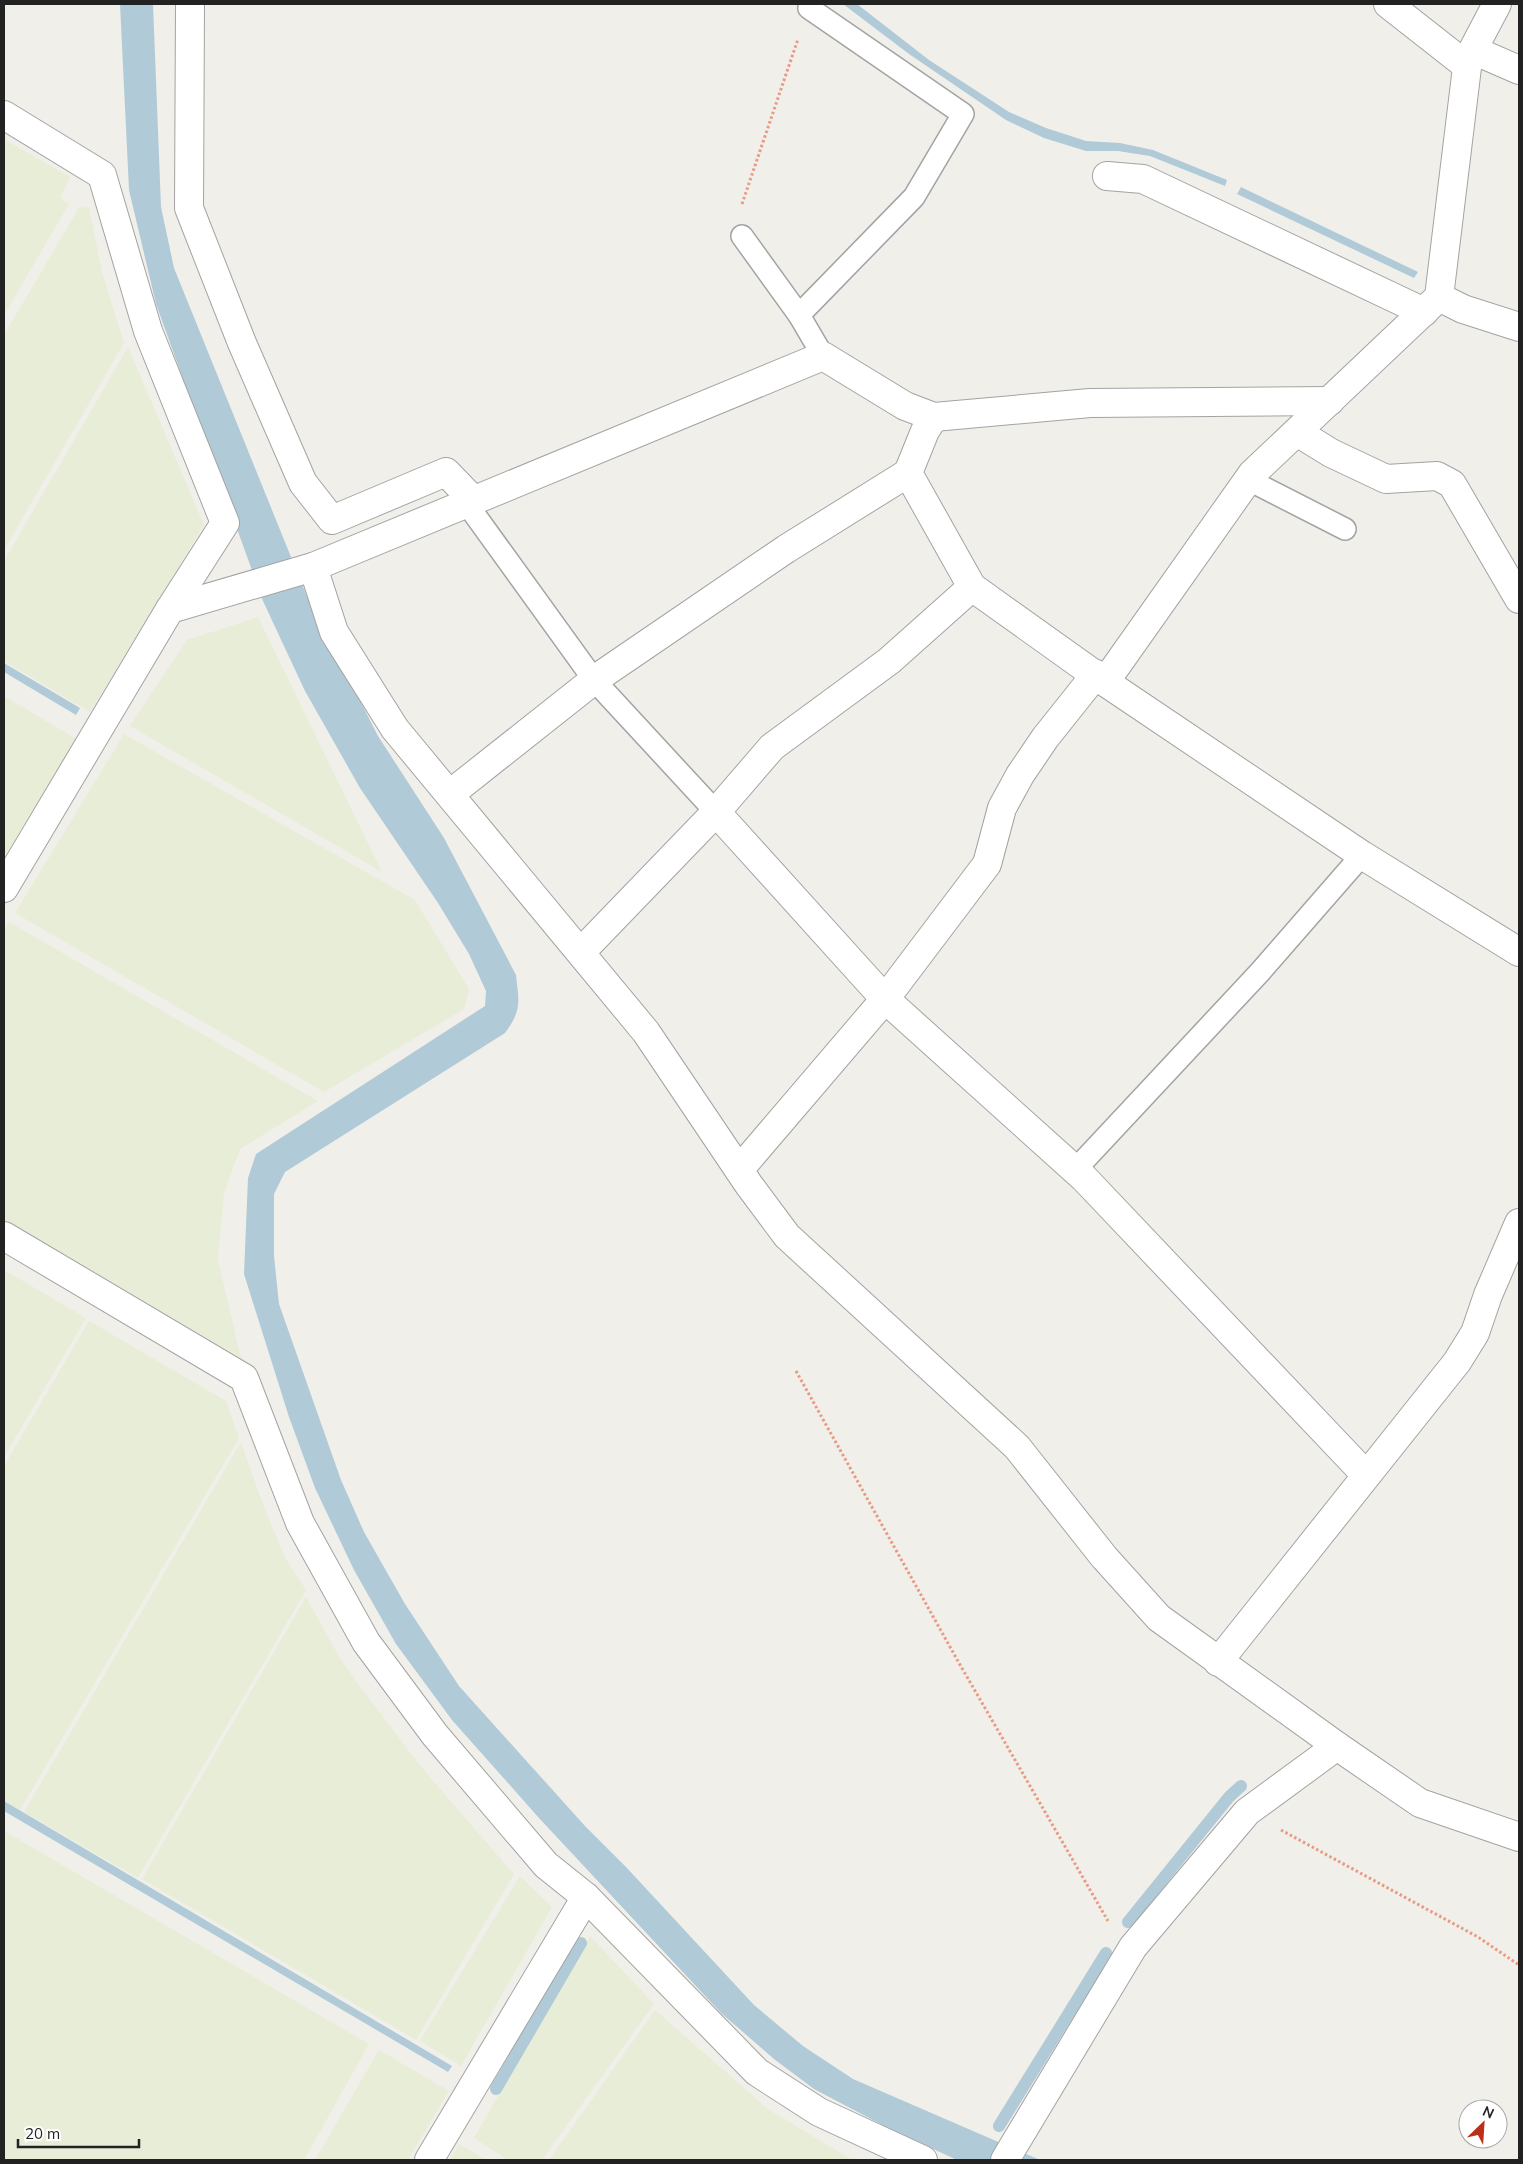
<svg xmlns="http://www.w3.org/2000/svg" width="1523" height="2164" font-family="Mulish,sans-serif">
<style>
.farmland{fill:#e8edd8}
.water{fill:#b0cad8}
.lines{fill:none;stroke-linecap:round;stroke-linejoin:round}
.stream{stroke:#b0cad8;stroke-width:12}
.service-casing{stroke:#a3a3a3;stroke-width:24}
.minor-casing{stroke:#a3a3a3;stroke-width:30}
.path{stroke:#e99a83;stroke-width:3;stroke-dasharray:2.5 2.5;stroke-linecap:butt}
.service{stroke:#fff;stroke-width:21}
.minor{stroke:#fff;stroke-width:28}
</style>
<rect width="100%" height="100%" fill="#f1efea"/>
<!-- farmland -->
<g class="farmland">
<path d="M 4,139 L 70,177 L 60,198 L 69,204 L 4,315 Z"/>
<path d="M 89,207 L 102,272 L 124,343 L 4,550 L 4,335 L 79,208 Z"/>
<path d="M 128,347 L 204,525 L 90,712 L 4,661 L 4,561 Z"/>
<path d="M 258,617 L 382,872 L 130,726 L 187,640 Z"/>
<path d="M 4,696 L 78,740 L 4,866 Z"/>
<path d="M 124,734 L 415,900 L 469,989 L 464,1009 L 324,1092 L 15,913 Z"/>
<path d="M 9,922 L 318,1101 L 240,1149 L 224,1193 L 218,1260 L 241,1358 L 4,1220 L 4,930 Z"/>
<path d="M 4,1270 L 86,1318 L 4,1457 Z"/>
<path d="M 89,1321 L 226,1401 L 239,1438 L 20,1810 L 4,1801 L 4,1466 Z"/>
<path d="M 241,1442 L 265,1510 L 287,1561 L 306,1590 L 138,1878 L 24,1812 Z"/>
<path d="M 306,1597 L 341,1660 L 362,1689 L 422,1768 L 514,1874 L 416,2040 L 142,1879 Z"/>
<path d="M 4,1831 L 369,2044 L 304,2160 L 4,2160 Z"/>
<path d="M 520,1876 L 552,1907 L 461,2066 L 420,2041 Z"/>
<path d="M 590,1936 L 654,2004 L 542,2160 L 508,2160 L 474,2138 Z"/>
<path d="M 655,2010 L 768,2109 L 852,2160 L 549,2160 Z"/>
<path d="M 379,2050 L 449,2091 L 408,2160 L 315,2160 Z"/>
<path d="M 459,2144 L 487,2160 L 450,2160 Z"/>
</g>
<!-- water -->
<g class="water">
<path d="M 120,4 L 153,4 L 161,207 L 174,268 L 306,594 L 378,736 L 444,838 L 516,975 C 519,1002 522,1010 505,1033 L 285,1172 L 274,1194 L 274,1256 L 279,1304 L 341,1480 L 364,1532 L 405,1604 L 459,1686 L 585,1826 L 626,1867 L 754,2005 L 803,2046 L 853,2079 L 1040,2160 L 957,2160 L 890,2129 L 814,2089 L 774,2059 L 721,2013 L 539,1818 L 452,1720 L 396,1644 L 354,1570 L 315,1488 L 289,1417 L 244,1274 L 248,1178 L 256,1154 L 485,1006 L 486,991 L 469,954 L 438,903 L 360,788 L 305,691 L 263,601 L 156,304 L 129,190 Z"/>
<path d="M 843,4 L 857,4 L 929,60 L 1009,112 L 1046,128 L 1086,141 L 1120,143 L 1153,150 L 1227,180 L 1225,186 L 1150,156 L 1118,151 L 1086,151 L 1044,138 L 1006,120 L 909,54 Z"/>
<path d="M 1241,187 L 1418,272 L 1414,278 L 1237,194 Z"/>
<path d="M 4,663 L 80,708 L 76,715 L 4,672 Z"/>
<path d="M 4,1801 L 452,2066 L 448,2072 L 4,1811 Z"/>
</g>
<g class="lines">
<!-- stream -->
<g class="stream">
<path d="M 1128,1922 L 1229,1797 L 1241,1786"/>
<path d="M 496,2089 L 581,1943"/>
<path d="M 999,2126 L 1106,1953"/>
</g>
<defs>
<g id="service">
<path d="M 810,4 L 809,8 L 963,114 L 914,197 L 799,315 L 823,356"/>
<path d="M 742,236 L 799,315"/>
<path d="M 1249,480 L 1345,529"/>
<path d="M 467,504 L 594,680 L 716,812"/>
<path d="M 1075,1170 L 1260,972 L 1362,855"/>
</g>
<g id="minor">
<path d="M 190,4 L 189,208 L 242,343 L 303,483 L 332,520 L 446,472 L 474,501"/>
<path d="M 1388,4 L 1467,66"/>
<path d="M 1473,50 L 1519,70"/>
<path d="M 4,115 L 102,175 L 148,331 L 225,523 L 170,609 L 4,888"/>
<path d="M 1107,176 L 1143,179 L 1424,312"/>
<path d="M 1439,297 L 1463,309 L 1519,327"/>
<path d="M 934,417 L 925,431 L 908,473 L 972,587 L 1105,682 L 1362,855 L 1519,952"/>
<path d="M 1297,432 L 1331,453 L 1386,479 L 1437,476 L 1452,484 L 1519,599"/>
<path d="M 313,567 L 334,632 L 395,729 L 646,1032 L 749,1185 L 787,1236 L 1017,1447 L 1104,1557 L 1159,1618 L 1337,1746 L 1420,1803 L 1519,1837"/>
<path d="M 170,609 L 313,567 L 823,356 L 905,406 L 934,417 L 1090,403 L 1330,401"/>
<path d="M 1105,682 L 1252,474 L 1439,297 L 1468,59 L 1497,4"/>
<path d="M 450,794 L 594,680 L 786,549 L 908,473"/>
<path d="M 716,812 L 885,999 L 1084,1178 L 1366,1475"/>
<path d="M 581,952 L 716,812 L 772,747 L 889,661 L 972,587"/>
<path d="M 739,1170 L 885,999 L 987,864 L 1002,808 L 1020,775 L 1045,738 L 1096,674"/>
<path d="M 4,1236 L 244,1378 L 300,1523 L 366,1642 L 435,1735 L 546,1865 L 586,1897 L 757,2072 L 819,2112 L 923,2160"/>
<path d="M 1218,1662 L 1457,1362 L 1475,1333 L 1488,1295 L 1519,1223"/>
<path d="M 429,2160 L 586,1897"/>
<path d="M 1005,2160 L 1133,1947 L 1247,1812 L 1337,1746"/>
</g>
</defs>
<!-- service casing -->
<use href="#service" class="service-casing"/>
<!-- minor casing -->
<use href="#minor" class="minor-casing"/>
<!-- path -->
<g class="path">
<path d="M 742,204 L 798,39"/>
<path d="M 796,1371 L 959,1663 L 1108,1921"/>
<path d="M 1281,1830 L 1478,1937 L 1519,1965"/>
</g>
<!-- service -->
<use href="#service" class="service"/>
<!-- minor -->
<use href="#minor" class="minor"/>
</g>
<!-- border -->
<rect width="1523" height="2164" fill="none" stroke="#222222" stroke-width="10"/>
<!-- north arrow -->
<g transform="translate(1483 2124) rotate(25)"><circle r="24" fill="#ffffff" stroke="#a7a7a7"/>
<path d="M0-4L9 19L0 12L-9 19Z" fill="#ba2f1a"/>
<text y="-8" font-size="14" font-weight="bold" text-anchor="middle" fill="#222222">N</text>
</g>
<!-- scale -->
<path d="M18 2139v8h121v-8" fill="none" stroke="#222222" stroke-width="2.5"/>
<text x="25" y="2139" font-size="15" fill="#222222" stroke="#ffffff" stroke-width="4" paint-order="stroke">20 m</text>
</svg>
